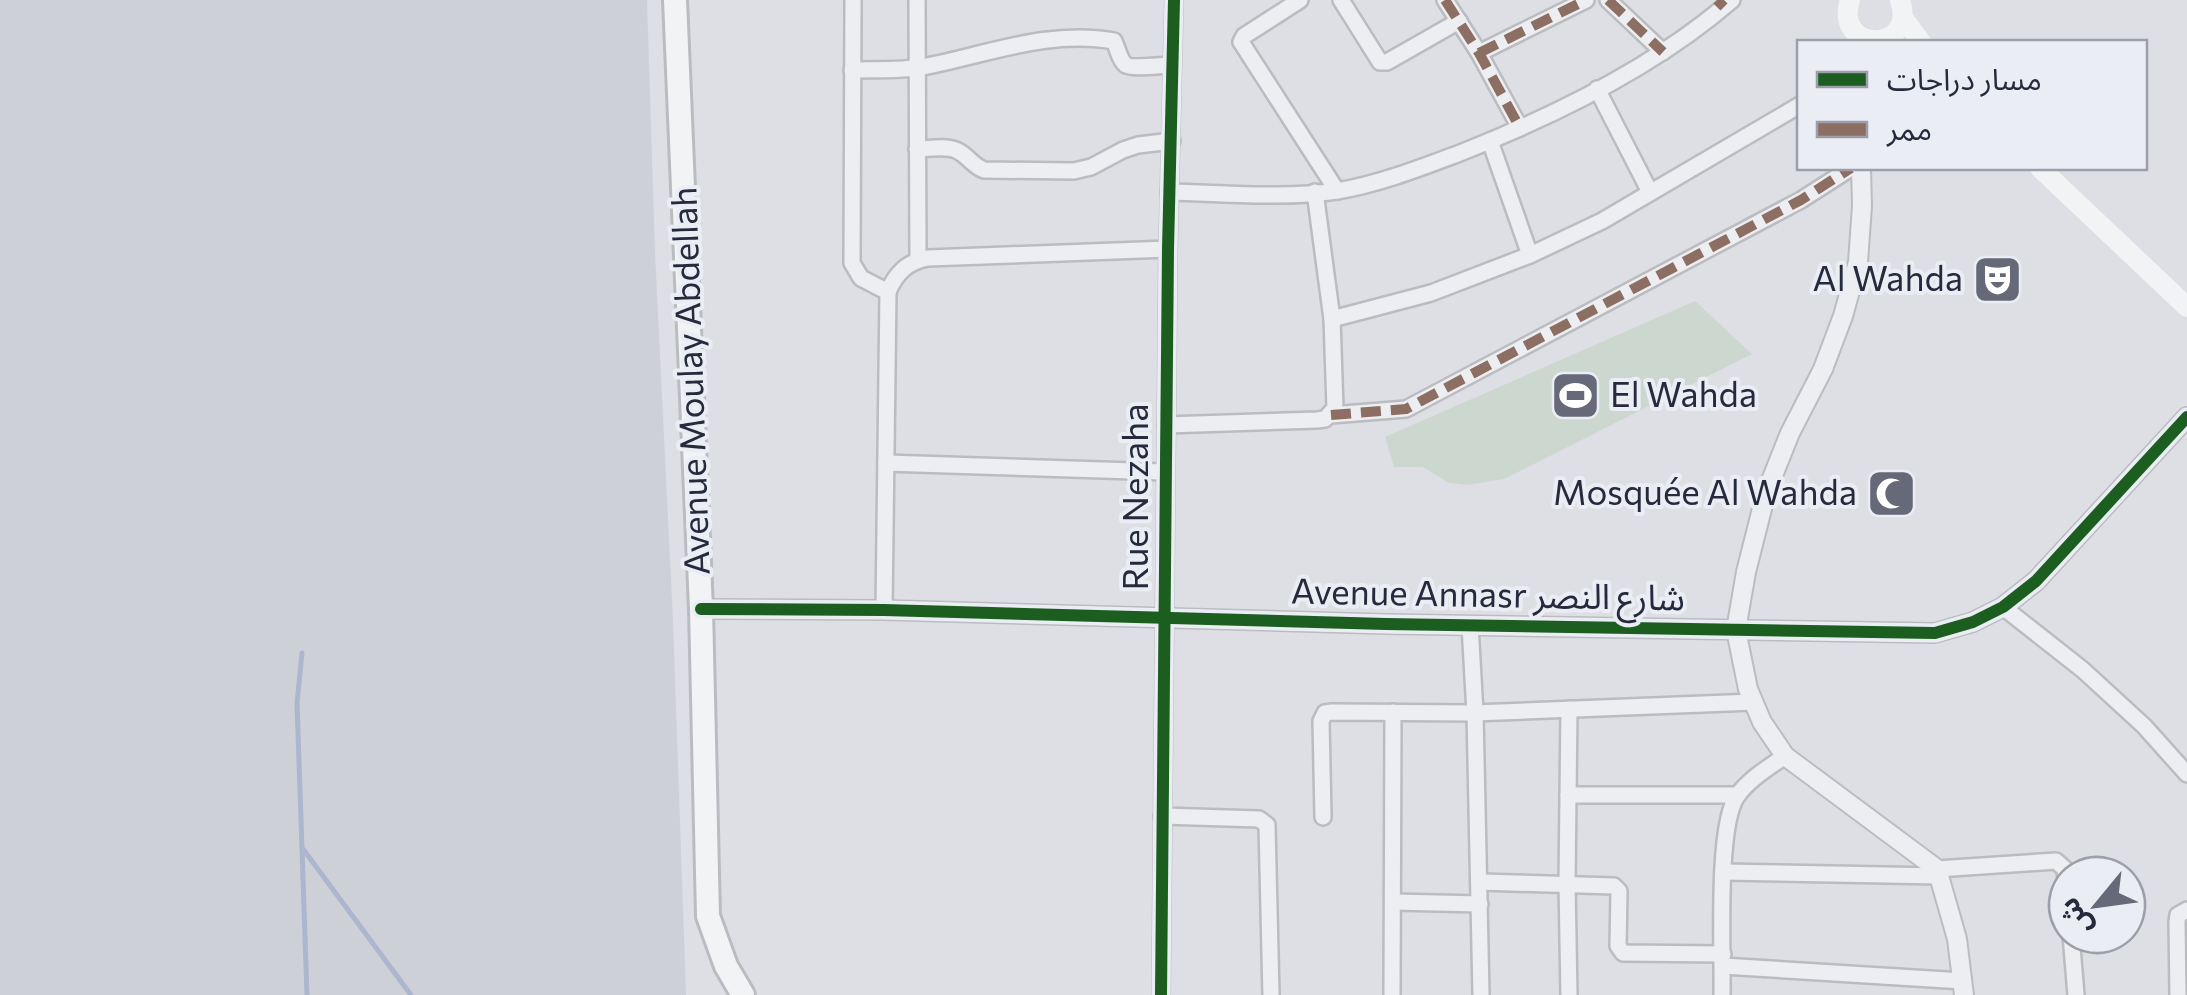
<svg xmlns="http://www.w3.org/2000/svg" width="2187" height="995" font-family="Commissioner,'Noto Sans Arabic',sans-serif">
<style>
.built{fill:#ced0d8}
.green{fill:#ccd7cf}
.lines{fill:none;stroke-linecap:round;stroke-linejoin:round}
.stream{stroke:#acb6cf;stroke-width:5}
.minor-casing{stroke:#bbbcc0;stroke-width:20}
.tertiary-casing{stroke:#bbbcc0;stroke-width:22}
.primary-casing{stroke:#babcc2;stroke-width:28}
.minor{stroke:#edeef1;stroke-width:15}
.tertiary{stroke:#edeef1;stroke-width:18}
.secondary{stroke:#f2f3f5;stroke-width:20}
.primary{stroke:#f2f3f5;stroke-width:22}
.quiet{stroke:#8d6e63;stroke-width:10;stroke-dasharray:20 10;stroke-linecap:butt}
.cycleway-casing{stroke:#ebedf4;stroke-width:19}
.cycleway{stroke:#1b5e20;stroke-width:12}
.labels{text-anchor:middle;stroke-width:8;stroke-linejoin:round;paint-order:stroke}
.poi-label{font-size:35px;fill:#262a3c;stroke:#ebedf4;text-anchor:end}
.street-label{font-size:35px;fill:#262a3c;stroke:#ebedf4}
</style>
<rect width="100%" height="100%" fill="#dedfe4"/>
<!-- built -->
<path class="built" d="M 0,0 L 647,0 L 655,253 L 673,620 L 686,995 L 0,995 Z"/>
<!-- green -->
<path class="green" d="M 1695,301 L 1752,354 L 1504,479 L 1468,485 L 1449,483 L 1423,467 L 1394,467 L 1385,437 Z"/>
<g class="lines">
<!-- stream -->
<g class="stream">
<path d="M 302,653 L 297,703 L 307,995"/>
<path d="M 303,849 L 411,995"/>
</g>
<defs>
<g id="minor">
<path d="M 853,0 L 852,263 L 861,278 L 888,292"/>
<path d="M 917,0 L 918,260"/>
<path d="M 1300,0 L 1244,36 L 1241,42 L 1337,191"/>
<path d="M 1341,0 L 1380,62 L 1387,62 L 1459,21"/>
<path d="M 1445,0 L 1479,53 L 1520,128"/>
<path d="M 1608,0 L 1663,52"/>
<path d="M 1479,53 L 1586,0"/>
<path d="M 852,70 C 875,69 899,71 922,67 C 986,55 1048,29 1114,41 C 1117,47 1120,61 1126,65 C 1132,69 1162,65 1171,65"/>
<path d="M 1597,89 L 1650,192"/>
<path d="M 1490,141 L 1530,255"/>
<path d="M 917,149 C 929,149 946,145 958,151 C 968,156 973,166 984,170 L 1074,171 L 1091,167 L 1123,150 L 1138,145 L 1172,141"/>
<path d="M 1169,192 C 1224,193 1282,199 1337,191 C 1379,184 1420,168 1460,153 C 1554,116 1656,66 1732,0"/>
<path d="M 1332,319 L 1431,293 L 1530,255 L 1602,221 L 1800,105"/>
<path d="M 1331,415 L 1406,409 L 1801,200 L 1851,168"/>
<path d="M 1166,425 L 1317,420 L 1325,419 L 1335,408 L 1332,319 L 1315,192"/>
<path d="M 886,463 L 1165,472"/>
<path d="M 2003,607 L 2083,670 L 2144,726 L 2187,774"/>
<path d="M 884,610 L 888,292 C 896,273 907,262 928,258 L 1168,249"/>
<path d="M 1470,625 L 1475,713 L 1481,995"/>
<path d="M 1569,709 L 1567,884 L 1569,995"/>
<path d="M 1568,795 L 1738,795"/>
<path d="M 1162,816 L 1259,819 L 1267,825 L 1271,995"/>
<path d="M 1323,817 L 1321,721 L 1325,713 L 1332,712 L 1475,713 L 1754,702"/>
<path d="M 1937,869 L 2056,861 L 2065,869 L 2067,894"/>
<path d="M 1723,872 L 1940,876"/>
<path d="M 1480,882 L 1614,886 L 1619,891 L 1618,946 L 1623,953 L 1723,954"/>
<path d="M 1394,902 L 1480,904"/>
<path d="M 2071,935 L 2076,995"/>
<path d="M 1723,966 L 1963,981"/>
<path d="M 1161,995 L 1168,249 L 1174,0"/>
<path d="M 1392,995 L 1393,712"/>
<path d="M 1722,995 C 1723,953 1716,827 1737,796 C 1748,780 1769,767 1785,756"/>
<path d="M 2178,995 L 2177,922 L 2178,915 L 2187,910"/>
</g>
<g id="tertiary">
<path d="M 1861,168 L 1862,206 L 1858,262 L 1843,316 L 1823,369 L 1790,433 L 1766,493 L 1746,572 L 1736,630 L 1748,689 L 1762,722 L 1785,756 L 1937,869 L 1957,939 L 1964,995"/>
<path d="M 701,609 L 884,610 L 1386,624 L 1935,633 L 1973,622 L 2003,607 L 2036,581 L 2187,417"/>
</g>
<path id="primary" d="M 675,0 L 701,609 L 708,916 L 726,966 L 743,995"/>
</defs>
<!-- minor casing -->
<use href="#minor" class="minor-casing"/>
<!-- tertiary casing -->
<use href="#tertiary" class="tertiary-casing"/>
<!-- primary casing -->
<use href="#primary" class="primary-casing"/>
<!-- minor -->
<use href="#minor" class="minor"/>
<!-- tertiary -->
<use href="#tertiary" class="tertiary"/>
<!-- secondary -->
<g class="secondary">
<path d="M 1850,0 C 1833,53 1918,54 1900,0"/>
<path d="M 1903,18 L 1921,42"/>
<path d="M 2040,168 L 2187,307"/>
</g>
<!-- primary -->
<use href="#primary" class="primary"/>
<!-- quiet -->
<g class="quiet">
<path d="M 1445,0 L 1479,53 L 1520,128"/>
<path d="M 1608,0 L 1663,52"/>
<path d="M 1717,0 L 1724,7"/>
<path d="M 1479,53 L 1586,0"/>
<path d="M 1331,415 L 1406,409 L 1801,200 L 1851,168"/>
</g>
<defs>
<g id="cycleway">
<path d="M 701,609 L 884,610 L 1386,624 L 1935,633 L 1973,622 L 2003,607 L 2036,581 L 2187,417"/>
<path d="M 1161,995 L 1168,249 L 1174,0"/>
</g>
</defs>
<!-- cycleway casing -->
<use href="#cycleway" class="cycleway-casing"/>
<!-- cycleway -->
<use href="#cycleway" class="cycleway"/>
</g>
<!-- icons -->
<defs>
<symbol id="theatre-square" viewBox="-11 -11 22 22"><rect x="-9" y="-9" width="18" height="18" rx="4" fill="#666977" stroke="#ebedf4"/><path d="M-5-5.5Q0-4 5-5.5V0Q5 5 0 6Q-5 5-5 0ZM-3.3-2.5H-1v1.5H-3.3ZM1-2.5H3.3v1.5H1ZM-2.8 1Q0 5.5 2.8 1Z" fill="#fff"/></symbol>
<symbol id="stadium-square" viewBox="-11 -11 22 22"><rect x="-9" y="-9" width="18" height="18" rx="4" fill="#666977" stroke="#ebedf4"/><path d="M0-5a6.5 5 0 1 0 0 10a6.5 5 0 1 0 0-10ZM-3.5-1.8h7v3.6h-7Z" fill="#fff"/></symbol>
<symbol id="mosque-square" viewBox="-11 -11 22 22"><rect x="-9" y="-9" width="18" height="18" rx="4" fill="#666977" stroke="#ebedf4"/><path d="M3.5-4.9A6 6 0 1 0 3.5 4.9A5 5 0 1 1 3.5-4.9Z" fill="#fff"/></symbol>
</defs>
<g fill-rule="evenodd">
<use href="#theatre-square" x="1970" y="252" width="55" height="55"/>
<use href="#stadium-square" x="1548" y="368" width="55" height="55"/>
<use href="#mosque-square" x="1864" y="466" width="55" height="55"/>
</g>
<g class="labels">
<!-- poi labels -->
<g class="poi-label">
<text x="1963" y="291">Al Wahda</text>
<text x="1610" y="407" text-anchor="start">El Wahda</text>
<text x="1857" y="505">Mosquée Al Wahda</text>
</g>
<!-- street labels -->
<g class="street-label">
<text transform="translate(691 381) rotate(-92)" y="12">Avenue Moulay Abdellah</text>
<text transform="translate(1136 497) rotate(-90)" y="12">Rue Nezaha</text>
<text transform="translate(1488 595) rotate(1)" y="12">Avenue Annasr شارع النصر</text>
</g>
</g>
<!-- legend -->
<rect x="1797" y="40" width="350" height="130" fill="#ebedf4" stroke="#9c9faa" stroke-width="2.5"/>
<rect x="1817" y="72" width="50" height="15" fill="#1b5e20" stroke="#9c9faa" stroke-width="2.5"/>
<text x="1887" y="90" font-size="30" fill="#262a3c">مسار دراجات</text>
<rect x="1817" y="122" width="50" height="15" fill="#8d6e63" stroke="#9c9faa" stroke-width="2.5"/>
<text x="1887" y="140" font-size="30" fill="#262a3c">ممر</text>
<!-- north arrow -->
<g transform="translate(2097 905) rotate(241)"><circle r="48" fill="#ebedf4" stroke="#9c9faa" stroke-width="2.5"/>
<path d="M0-8L18 38L0 25L-18 38Z" fill="#666977"/>
<text y="-15" font-size="28" font-weight="bold" text-anchor="middle" fill="#262a3c">ش</text>
</g>
</svg>
